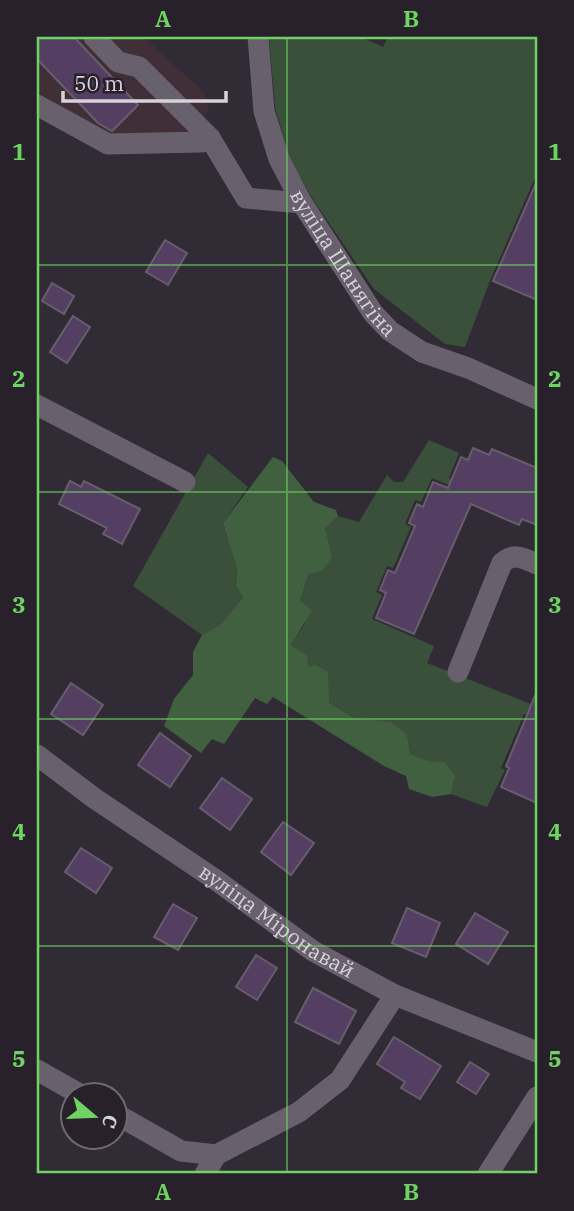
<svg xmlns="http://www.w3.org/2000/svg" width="574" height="1211" font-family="'IBM Plex Serif',serif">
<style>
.industrial{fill:#412f38}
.green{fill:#3b503b}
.forest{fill:#416040}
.building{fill:#543f62;stroke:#665e6b;stroke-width:2}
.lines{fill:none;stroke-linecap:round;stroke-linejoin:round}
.minor{stroke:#68616d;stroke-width:21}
.grid{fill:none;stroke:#6ed360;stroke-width:2;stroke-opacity:0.55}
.labels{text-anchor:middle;stroke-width:6;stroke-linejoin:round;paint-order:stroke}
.street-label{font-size:21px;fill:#d7d2da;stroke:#28212c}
.neatline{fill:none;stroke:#6ed360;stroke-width:2.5}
.grid-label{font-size:23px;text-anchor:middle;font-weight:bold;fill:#6ed360}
</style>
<rect width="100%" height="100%" fill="#312b36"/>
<!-- industrial -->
<path class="industrial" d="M 37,37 L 143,37 L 204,92 L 209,111 L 189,131 L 108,137 L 37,91 Z"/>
<!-- green -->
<g class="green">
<path d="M 269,37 L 361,37 L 383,47 L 388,37 L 537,37 L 537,173 L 489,283 L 465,347 L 445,344 L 374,289 L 314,201 L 289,157 L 275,107 Z"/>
<path d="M 429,440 L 459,453 L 449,478 L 455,482 L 453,487 L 432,478 L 421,502 L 415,500 L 405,524 L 411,527 L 393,568 L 387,566 L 376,592 L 382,595 L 372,619 L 434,646 L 427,663 L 531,704 L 527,714 L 524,714 L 501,768 L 505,770 L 487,807 L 451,794 L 455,776 L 410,754 L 407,734 L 391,723 L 354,718 L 328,703 L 308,667 L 291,645 L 305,623 L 300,601 L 325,529 L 338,516 L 359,522 L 387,475 L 394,482 L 403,482 Z"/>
<path d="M 208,453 L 248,487 L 223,523 L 237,569 L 236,586 L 243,597 L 221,624 L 202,635 L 133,586 Z"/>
</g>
<!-- forest -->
<path class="forest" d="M 273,457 L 282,461 L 314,502 L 336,510 L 338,516 L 325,529 L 332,557 L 322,571 L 309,574 L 300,601 L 312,610 L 291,645 L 307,656 L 308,667 L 316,665 L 328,672 L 329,703 L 354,718 L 391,722 L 407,734 L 410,754 L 427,761 L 444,762 L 455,776 L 451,794 L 432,797 L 409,789 L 406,776 L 384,766 L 273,697 L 267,704 L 255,698 L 224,744 L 212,739 L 201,753 L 164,726 L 174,699 L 193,675 L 193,652 L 202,635 L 221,624 L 243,597 L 236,586 L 237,569 L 223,523 Z"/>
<!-- building -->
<g class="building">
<path d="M 37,37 L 74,37 L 138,105 L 112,131 L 98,123 L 37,59 Z"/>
<path d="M 537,181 L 537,300 L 493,281 Z"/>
<path d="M 165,240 L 187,253 L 168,285 L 146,272 Z"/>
<path d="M 52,283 L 74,296 L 64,314 L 42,301 Z"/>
<path d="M 73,316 L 90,327 L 67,363 L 50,352 Z"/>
<path d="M 473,448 L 489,455 L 492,449 L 537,468 L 537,525 L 522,519 L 519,525 L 471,504 L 414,634 L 376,618 L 386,593 L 380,590 L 388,570 L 395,573 L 415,526 L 409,523 L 417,504 L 423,507 L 433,482 L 448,488 L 461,457 L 468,460 Z"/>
<path d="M 70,481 L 81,487 L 84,481 L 140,509 L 122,544 L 103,534 L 107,528 L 59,504 Z"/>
<path d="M 71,683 L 103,705 L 83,735 L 51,714 Z"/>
<path d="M 537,691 L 537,803 L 501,787 L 509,768 L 506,766 Z"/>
<path d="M 160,733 L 191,756 L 170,787 L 138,765 Z"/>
<path d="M 222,778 L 252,799 L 230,830 L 200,808 Z"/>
<path d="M 283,822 L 314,843 L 291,875 L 261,852 Z"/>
<path d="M 81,848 L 112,868 L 96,893 L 65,872 Z"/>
<path d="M 173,904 L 197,918 L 178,950 L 154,937 Z"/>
<path d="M 407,908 L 440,923 L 426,957 L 392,943 Z"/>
<path d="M 475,913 L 508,932 L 488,964 L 456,944 Z"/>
<path d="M 256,955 L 277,968 L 257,1000 L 236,987 Z"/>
<path d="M 313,988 L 356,1011 L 339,1044 L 295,1022 Z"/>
<path d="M 394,1037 L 441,1066 L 420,1099 L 401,1088 L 405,1082 L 377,1064 Z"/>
<path d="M 470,1062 L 489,1074 L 476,1094 L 457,1082 Z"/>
</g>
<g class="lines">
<!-- minor -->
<g class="minor">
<path d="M 94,37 L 118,62 L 139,67 L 210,138"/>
<path id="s1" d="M 258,37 L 264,111 L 279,159 L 302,203 L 373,313 L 390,331 L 422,352 L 468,368 L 537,399"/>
<path d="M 37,105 L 108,144 L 202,142 L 210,138 L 246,198 L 302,203"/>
<path d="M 37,405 L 185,482"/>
<path d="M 458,672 L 502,563 C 514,552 523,558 537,564"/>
<path id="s2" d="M 37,755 L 94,798 L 216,880 L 313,951 L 395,995 L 537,1052"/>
<path d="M 37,1070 L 83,1096"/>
<path d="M 116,1114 L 181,1151 L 216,1155 L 299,1112 L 340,1080 L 395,995"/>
<path d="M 205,1174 L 216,1155"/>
<path d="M 488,1174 L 537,1097"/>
</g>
</g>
<!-- grid -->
<path class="grid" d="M 287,37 L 287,1174M 37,265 L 537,265M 37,492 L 537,492M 37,719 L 537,719M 37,946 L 537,946"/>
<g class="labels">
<!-- street labels -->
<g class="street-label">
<text dy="7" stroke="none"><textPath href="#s1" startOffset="247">вуліца Шанягіна</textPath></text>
<text dy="7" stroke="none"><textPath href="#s2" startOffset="292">вуліца Міронавай</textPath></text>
</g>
</g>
<!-- border -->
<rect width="574" height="1211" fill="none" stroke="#28212c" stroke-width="77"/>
<!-- north arrow -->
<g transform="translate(94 1116) rotate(109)"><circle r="33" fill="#28212c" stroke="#6e6872" stroke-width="2"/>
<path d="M0-5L12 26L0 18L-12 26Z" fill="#6ed360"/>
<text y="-10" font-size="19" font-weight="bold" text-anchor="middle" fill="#d7d2da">С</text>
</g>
<!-- scale -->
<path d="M63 91v10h163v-10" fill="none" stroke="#d7d2da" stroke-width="3.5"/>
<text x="74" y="91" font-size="21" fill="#d7d2da" stroke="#28212c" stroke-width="5" paint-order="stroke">50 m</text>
<rect x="38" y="38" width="498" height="1134" class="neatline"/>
<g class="grid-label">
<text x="163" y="27">A</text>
<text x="411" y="27">B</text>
<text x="19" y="160">1</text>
<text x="555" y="160">1</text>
<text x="19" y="387">2</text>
<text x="555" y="387">2</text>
<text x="19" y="613">3</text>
<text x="555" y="613">3</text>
<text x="19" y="840">4</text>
<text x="555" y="840">4</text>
<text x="19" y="1067">5</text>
<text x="555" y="1067">5</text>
<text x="163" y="1200">A</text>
<text x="411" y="1200">B</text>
</g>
</svg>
